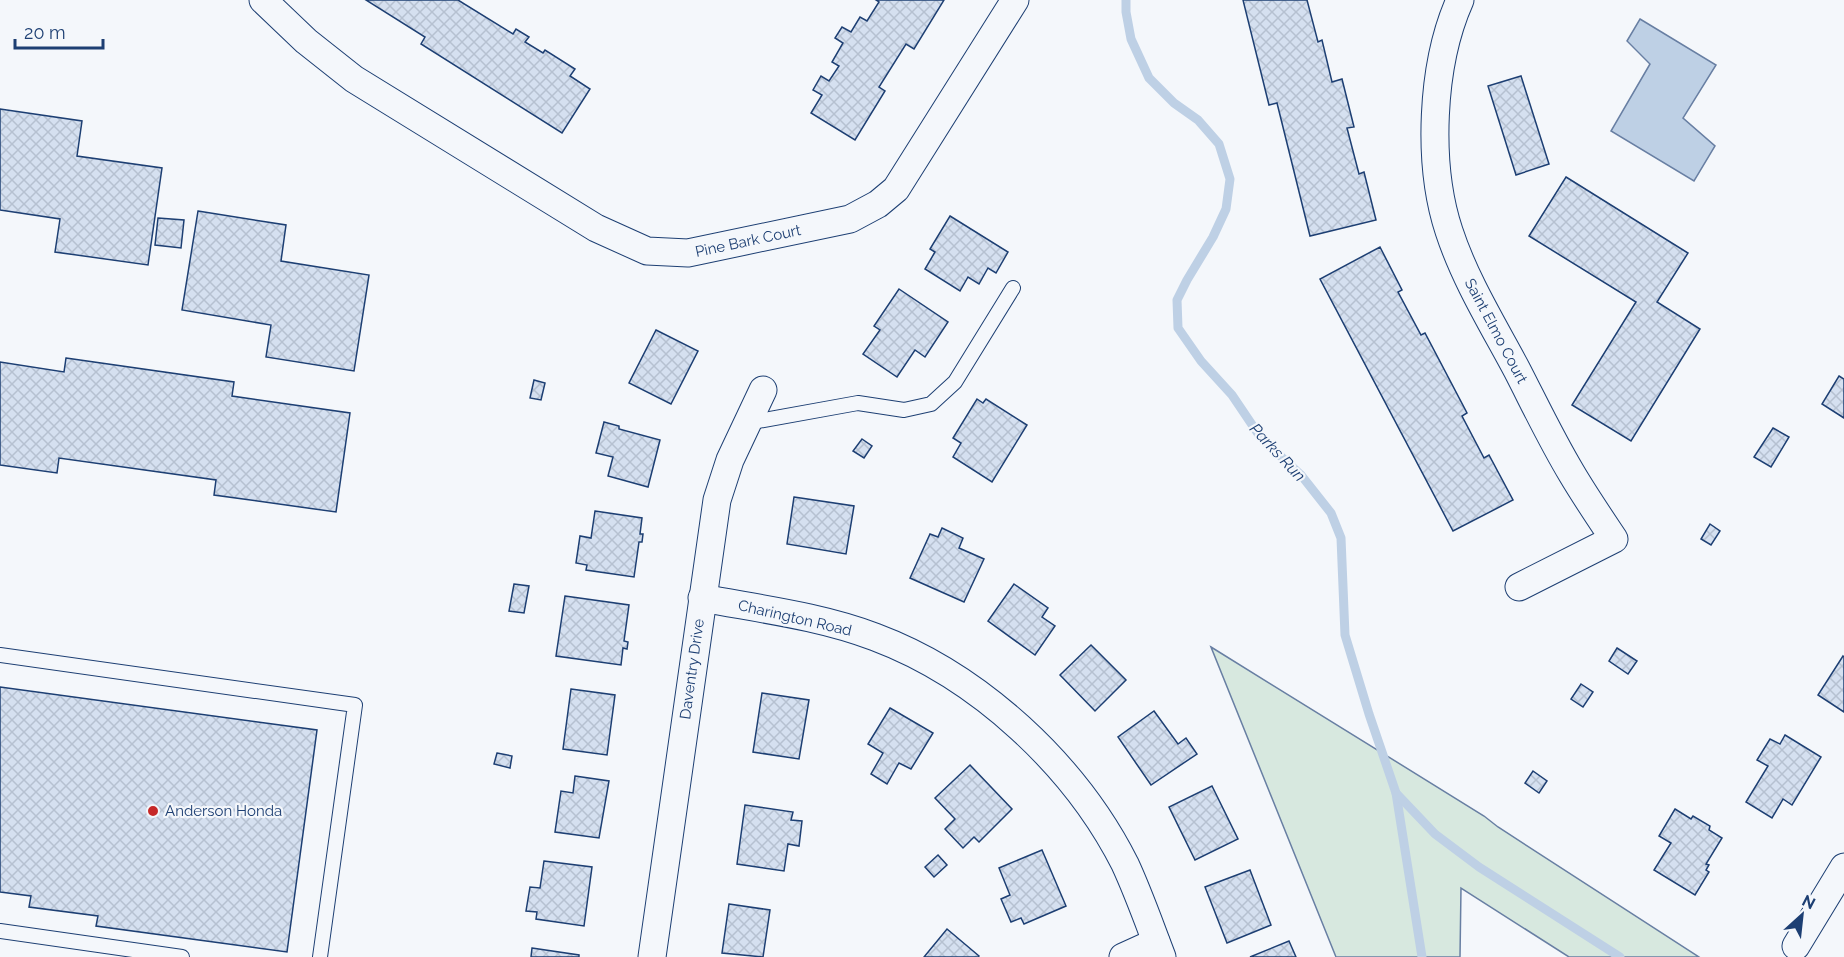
<svg xmlns="http://www.w3.org/2000/svg" width="1844" height="957" font-family="Raleway,sans-serif">
<style>
.green{fill:#d7e8df;stroke:#687fa3;stroke-width:1.5}
.water{fill:#bed0e5;stroke:#687fa3;stroke-width:1.5}
.lines{fill:none;stroke-linecap:round;stroke-linejoin:round}
.stream{stroke:#bed0e5;stroke-width:9}
.building{fill:url(#building-cross-hatch);stroke:#1d3f73;stroke-width:1.5}
.lane-casing{stroke:#1d3f73;stroke-width:16}
.street-casing{stroke:#1d3f73;stroke-width:29}
.lane{stroke:#f4f7fb;stroke-width:14}
.street{stroke:#f4f7fb;stroke-width:27}
.poi-dot{fill:#c62828;stroke:#f4f7fb;stroke-width:2}
.labels{text-anchor:middle;stroke-width:4.5;stroke-linejoin:round;paint-order:stroke}
.street-label{font-size:15px;fill:#1d3f73;stroke:#f4f7fb}
.poi-label{font-size:15px;fill:#1d3f73;stroke:#f4f7fb;text-anchor:start}
.water-label{font-size:16px;font-style:italic;fill:#1d3f73;stroke:#f4f7fb}
</style>
<defs>
<pattern id="building-cross-hatch" width="8" height="8" patternUnits="userSpaceOnUse" patternTransform="scale(1.5)"><rect width="8" height="8" fill="#d5e0f0"/><path d="M0 0l8 8M0 8l8-8" fill="none" stroke="#b6c1d1"/></pattern>
</defs>
<rect width="100%" height="100%" fill="#f4f7fb"/>
<!-- green -->
<path class="green" d="M 1211,647 L 1484,816 L 1498,827 L 1699,957 L 1569,957 L 1461,888 L 1460,957 L 1336,957 Z"/>
<!-- water -->
<path class="water" d="M 1640,19 L 1716,65 L 1683,118 L 1715,146 L 1694,181 L 1611,131 L 1650,64 L 1627,41 Z"/>
<g class="lines">
<!-- stream -->
<g class="stream">
<path d="M 1126,0 L 1126,12 L 1131,39 L 1149,78 L 1174,103 L 1198,120 L 1219,144 L 1230,179 L 1226,209 L 1213,237 L 1187,280 L 1177,300 L 1178,328 L 1201,361 L 1232,395 L 1261,438 L 1301,475 L 1331,513 L 1341,538 L 1345,635 L 1369,714 L 1396,793 L 1422,957"/>
<path d="M 1396,793 L 1435,834 L 1479,867 L 1620,957"/>
</g>
</g>
<!-- building -->
<g class="building">
<path d="M 366,0 L 458,0 L 513,34 L 516,29 L 529,37 L 525,42 L 543,53 L 545,50 L 575,69 L 570,76 L 590,89 L 562,133 L 421,44 L 425,37 Z"/>
<path d="M 876,0 L 944,0 L 914,49 L 906,44 L 879,87 L 885,91 L 855,140 L 811,113 L 822,95 L 813,90 L 821,76 L 829,81 L 839,66 L 832,62 L 843,43 L 835,38 L 842,27 L 851,32 L 860,17 L 867,21 L 879,2 Z"/>
<path d="M 1243,0 L 1307,0 L 1318,42 L 1322,40 L 1332,82 L 1342,79 L 1354,127 L 1347,128 L 1359,174 L 1364,172 L 1376,220 L 1310,236 L 1277,103 L 1269,105 Z"/>
<path d="M 1521,76 L 1549,164 L 1516,175 L 1488,86 Z"/>
<path d="M 0,109 L 82,121 L 77,156 L 162,168 L 148,265 L 55,252 L 60,219 L 0,210 Z"/>
<path d="M 1566,177 L 1688,253 L 1657,302 L 1700,329 L 1631,441 L 1572,405 L 1636,302 L 1529,236 Z"/>
<path d="M 198,211 L 286,225 L 281,261 L 369,275 L 354,371 L 266,357 L 271,325 L 182,310 Z"/>
<path d="M 950,216 L 1008,252 L 996,273 L 988,268 L 979,284 L 968,277 L 960,291 L 925,269 L 935,252 L 930,249 Z"/>
<path d="M 158,218 L 184,220 L 181,248 L 155,245 Z"/>
<path d="M 1380,247 L 1402,290 L 1398,292 L 1421,335 L 1425,333 L 1467,413 L 1462,416 L 1484,458 L 1489,455 L 1513,500 L 1453,531 L 1320,279 Z"/>
<path d="M 899,289 L 948,322 L 925,357 L 915,350 L 897,377 L 863,354 L 880,330 L 874,326 Z"/>
<path d="M 656,330 L 698,351 L 671,404 L 629,383 Z"/>
<path d="M 66,358 L 234,382 L 232,396 L 350,413 L 336,512 L 214,495 L 216,480 L 59,458 L 57,473 L 0,465 L 0,362 L 64,372 Z"/>
<path d="M 1839,376 L 1844,379 L 1844,418 L 1822,404 Z"/>
<path d="M 534,380 L 545,383 L 541,400 L 530,398 Z"/>
<path d="M 977,399 L 983,403 L 986,399 L 1027,425 L 992,482 L 953,457 L 961,443 L 953,438 Z"/>
<path d="M 604,422 L 619,426 L 619,429 L 660,440 L 648,487 L 608,476 L 613,457 L 596,453 Z"/>
<path d="M 1773,428 L 1789,437 L 1771,467 L 1754,457 Z"/>
<path d="M 862,439 L 872,446 L 864,458 L 853,451 Z"/>
<path d="M 794,497 L 854,506 L 846,554 L 787,544 Z"/>
<path d="M 595,511 L 642,518 L 640,534 L 643,534 L 642,542 L 639,542 L 634,577 L 586,570 L 587,565 L 576,563 L 580,536 L 591,538 Z"/>
<path d="M 1710,524 L 1720,531 L 1711,545 L 1701,539 Z"/>
<path d="M 942,528 L 963,538 L 959,548 L 984,559 L 964,602 L 910,578 L 930,534 L 938,537 Z"/>
<path d="M 514,584 L 529,586 L 524,613 L 509,611 Z"/>
<path d="M 1014,584 L 1048,608 L 1042,617 L 1055,626 L 1035,655 L 988,621 Z"/>
<path d="M 565,596 L 629,605 L 624,641 L 628,642 L 627,649 L 623,648 L 621,665 L 556,656 Z"/>
<path d="M 1091,645 L 1126,680 L 1095,711 L 1060,675 Z"/>
<path d="M 1617,648 L 1637,661 L 1628,674 L 1609,661 Z"/>
<path d="M 1843,656 L 1844,657 L 1844,712 L 1818,695 Z"/>
<path d="M 1581,684 L 1593,692 L 1583,707 L 1571,699 Z"/>
<path d="M 0,687 L 317,730 L 287,952 L 96,926 L 98,916 L 29,907 L 31,896 L 0,892 Z"/>
<path d="M 571,689 L 615,695 L 607,755 L 563,749 Z"/>
<path d="M 762,693 L 809,700 L 799,759 L 753,752 Z"/>
<path d="M 890,708 L 933,733 L 911,769 L 899,763 L 887,784 L 871,774 L 883,753 L 868,744 Z"/>
<path d="M 1154,711 L 1178,744 L 1186,738 L 1197,754 L 1151,785 L 1118,737 Z"/>
<path d="M 1785,735 L 1821,757 L 1792,805 L 1783,799 L 1772,818 L 1746,802 L 1768,766 L 1757,760 L 1770,739 L 1780,744 Z"/>
<path d="M 497,753 L 512,756 L 510,768 L 494,764 Z"/>
<path d="M 970,765 L 1012,809 L 979,842 L 974,837 L 963,848 L 945,829 L 955,819 L 935,798 Z"/>
<path d="M 1533,771 L 1547,781 L 1539,793 L 1525,783 Z"/>
<path d="M 575,776 L 609,781 L 599,838 L 555,832 L 561,791 L 573,793 Z"/>
<path d="M 1212,786 L 1238,839 L 1195,860 L 1169,807 Z"/>
<path d="M 745,805 L 793,812 L 791,820 L 802,821 L 799,846 L 788,844 L 784,871 L 737,864 Z"/>
<path d="M 1675,809 L 1691,819 L 1693,816 L 1710,826 L 1709,830 L 1722,838 L 1706,864 L 1709,865 L 1706,870 L 1709,872 L 1695,895 L 1654,870 L 1671,843 L 1659,836 Z"/>
<path d="M 1042,850 L 1066,906 L 1024,924 L 1021,918 L 1011,922 L 1001,899 L 1010,895 L 999,868 Z"/>
<path d="M 938,855 L 947,865 L 934,877 L 925,867 Z"/>
<path d="M 544,861 L 592,867 L 584,926 L 536,919 L 537,912 L 526,911 L 530,887 L 540,888 Z"/>
<path d="M 1250,870 L 1271,925 L 1227,943 L 1205,887 Z"/>
<path d="M 729,904 L 770,910 L 763,957 L 722,953 Z"/>
<path d="M 947,929 L 979,956 L 978,957 L 924,957 Z"/>
<path d="M 1289,941 L 1296,957 L 1250,957 Z"/>
<path d="M 532,948 L 579,955 L 579,957 L 531,957 Z"/>
</g>
<g class="lines">
<defs>
<g id="lane">
<path d="M 747,423 L 858,403 L 904,410 L 931,404 L 955,382 L 1013,288"/>
<path d="M 0,655 L 355,705 L 320,957"/>
<path d="M 0,931 L 182,957"/>
</g>
<g id="street">
<path d="M 263,0 L 306,41 L 354,79 L 596,228 L 647,251 L 688,253 L 850,219 L 878,204 L 896,189 L 1015,0"/>
<path d="M 1460,0 C 1431,65 1427,164 1449,231 C 1465,280 1493,325 1517,370 C 1535,405 1552,441 1572,474 C 1585,496 1600,518 1614,539 L 1519,587"/>
<path d="M 702,598 C 760,609 820,616 875,637 C 979,676 1075,765 1125,864 C 1139,894 1150,926 1162,957"/>
<path d="M 1796,946 L 1844,867"/>
<path d="M 652,957 L 717,500 L 730,460 L 763,390"/>
<path d="M 1123,957 L 1156,942"/>
</g>
</defs>
<!-- lane casing -->
<use href="#lane" class="lane-casing"/>
<!-- street casing -->
<use href="#street" class="street-casing"/>
<!-- lane -->
<use href="#lane" class="lane"/>
<!-- street -->
<use href="#street" class="street"/>
</g>
<!-- markers -->
<circle class="poi-dot" cx="153" cy="811" r="6"/>
<g class="labels">
<!-- street labels -->
<g class="street-label">
<text transform="translate(748 241) rotate(-12)" y="5">Pine Bark Court</text>
<text transform="translate(1496 331) rotate(62)" y="5">Saint Elmo Court</text>
<text transform="translate(795 618) rotate(13)" y="5">Charington Road</text>
<text transform="translate(692 669) rotate(-82)" y="5">Daventry Drive</text>
</g>
<!-- poi labels -->
<g class="poi-label">
<text x="165" y="816">Anderson Honda</text>
</g>
<!-- water labels -->
<g class="water-label">
<text transform="translate(1278 452) rotate(47)" y="6">Parks Run</text>
</g>
</g>
<!-- north arrow -->
<g transform="translate(1802 915) rotate(27)" stroke="#f4f7fb" stroke-width="4.5" paint-order="stroke">
<path d="M0-4.5L10 22L0 15L-10 22Z" fill="#1d3f73"/>
<text y="-9" font-size="16" font-weight="bold" text-anchor="middle" fill="#1d3f73">N</text>
</g>
<!-- scale -->
<path d="M15 39v9h88v-9" fill="none" stroke="#1d3f73" stroke-width="3"/>
<text x="24" y="39" font-size="18" fill="#1d3f73" stroke="#f4f7fb" stroke-width="4.5" paint-order="stroke">20 m</text>
</svg>
